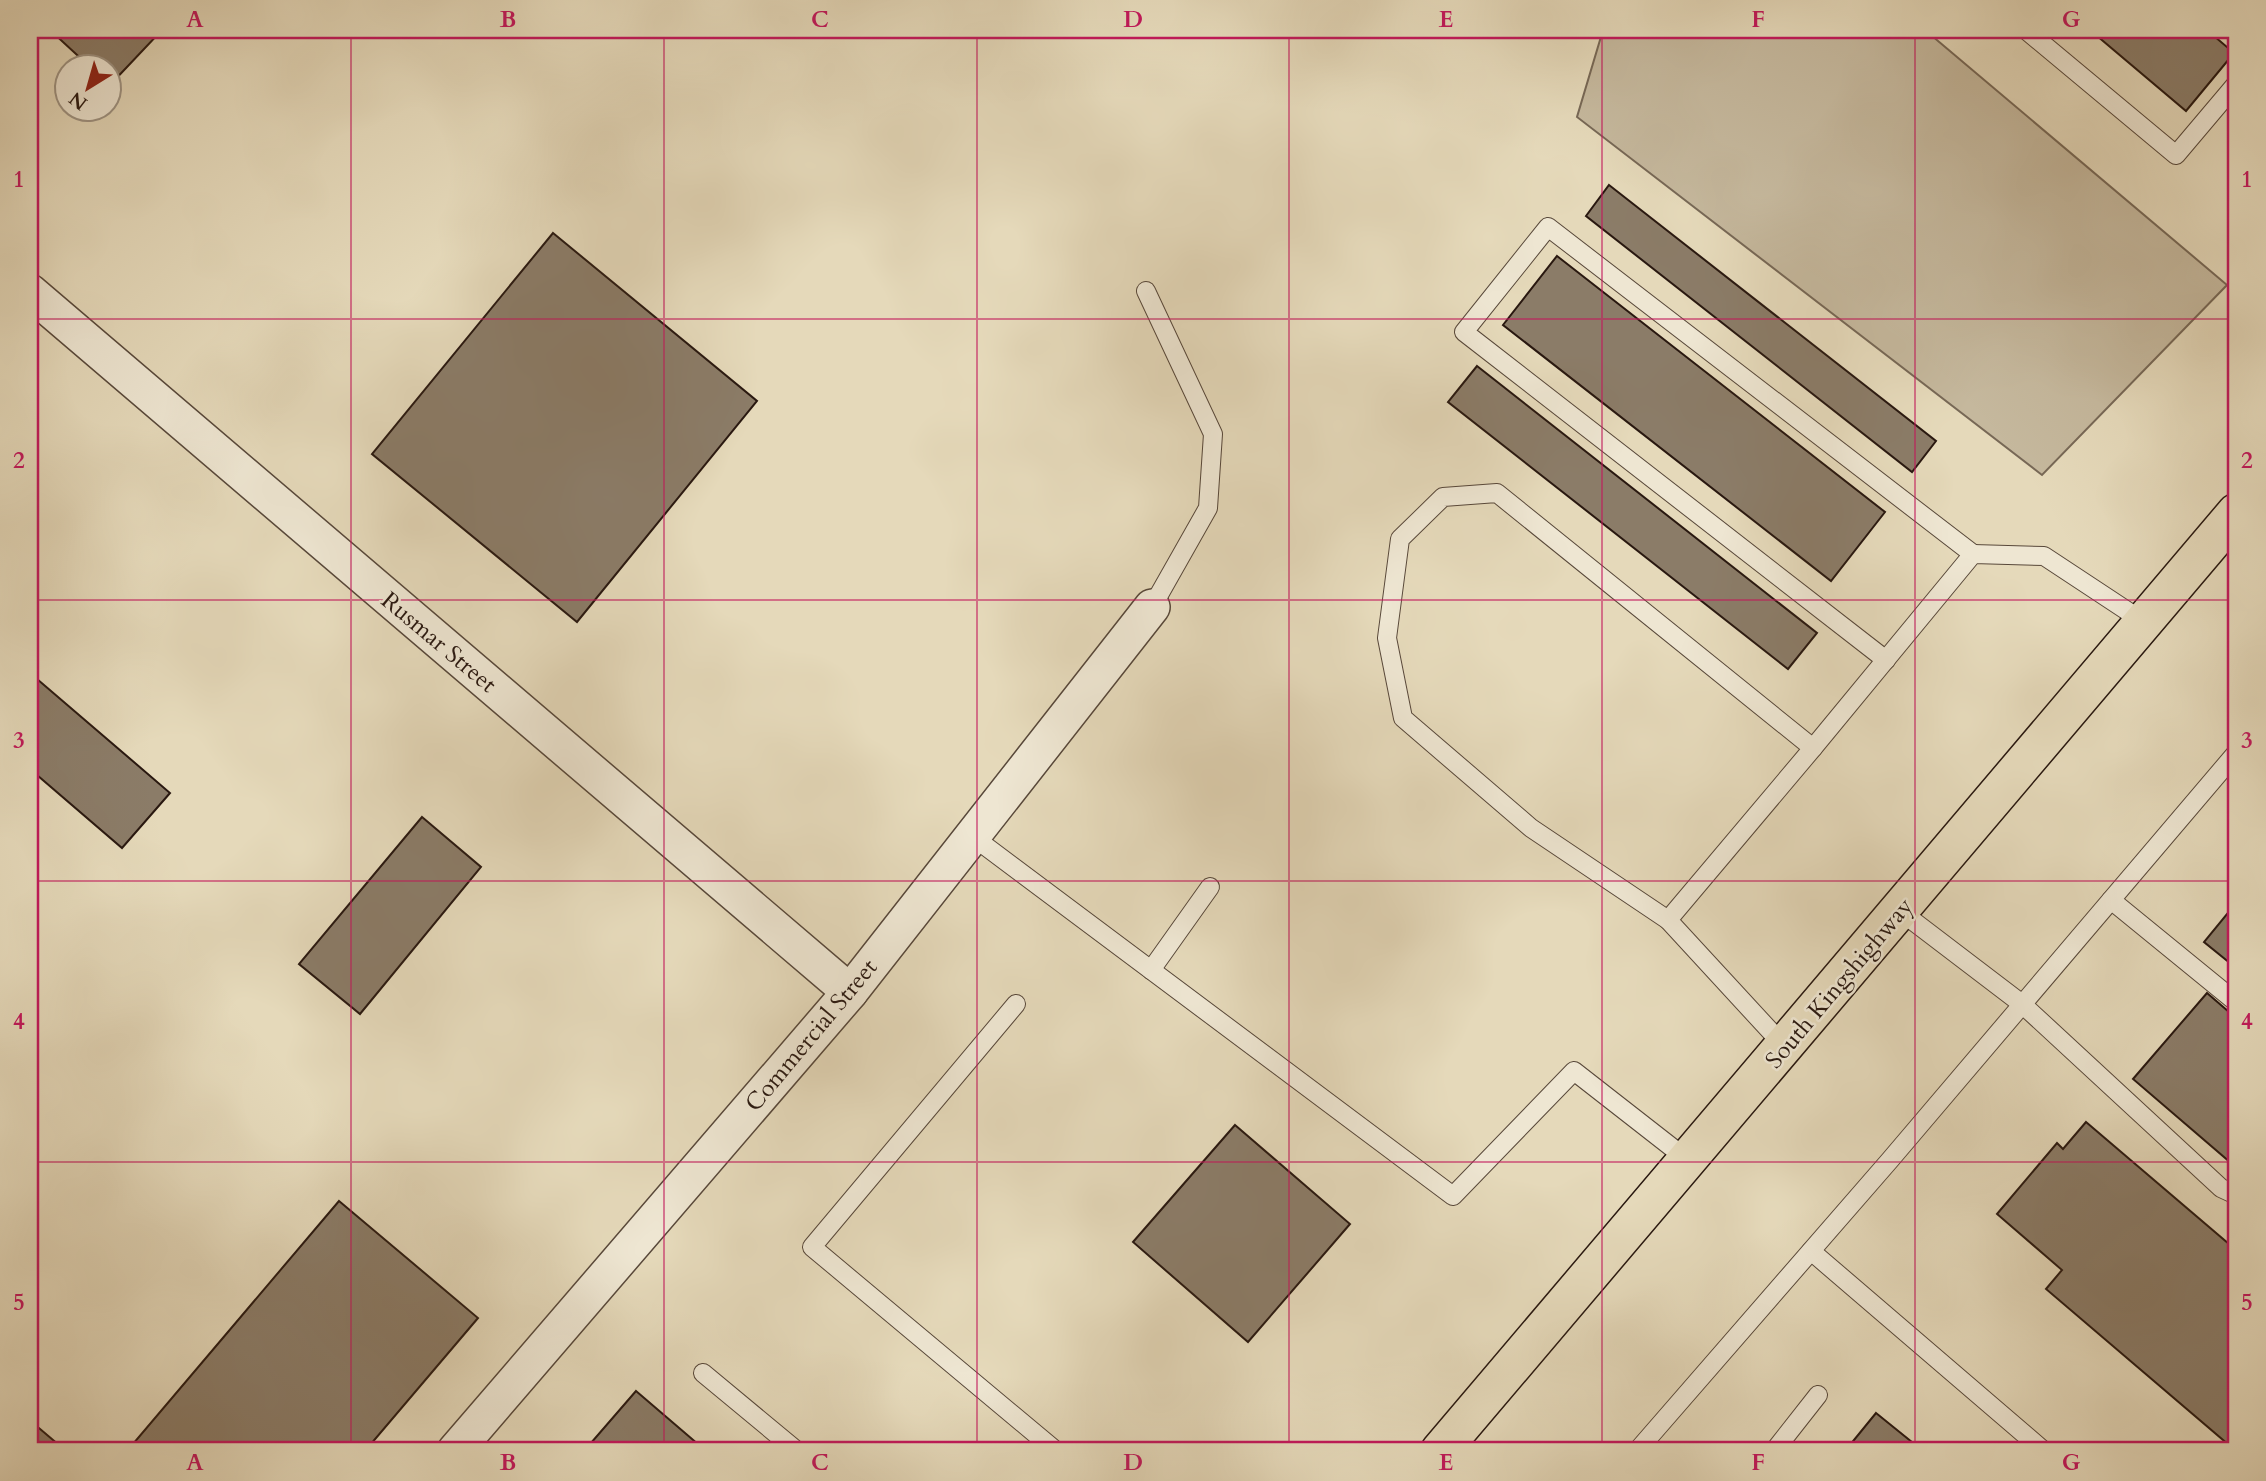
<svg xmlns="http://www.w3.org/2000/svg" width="2266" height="1481" font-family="Cardo,serif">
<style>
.green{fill:#c5b89d;stroke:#776856;stroke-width:2}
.building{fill:#8b7c68;stroke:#291810;stroke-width:2}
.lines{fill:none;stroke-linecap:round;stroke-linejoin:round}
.lane-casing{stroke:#58483a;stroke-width:20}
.street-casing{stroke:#58483a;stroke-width:38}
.primary-casing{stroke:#291810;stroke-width:41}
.lane{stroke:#eee6d2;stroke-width:18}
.street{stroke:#eee6d2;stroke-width:35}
.primary{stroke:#e5d9ba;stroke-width:38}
.grid{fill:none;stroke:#c2185b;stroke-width:2;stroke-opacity:0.55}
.labels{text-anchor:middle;stroke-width:5;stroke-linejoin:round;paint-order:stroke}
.street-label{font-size:24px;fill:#291810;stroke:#eee6d2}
.neatline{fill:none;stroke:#c2185b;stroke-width:2.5}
.grid-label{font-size:23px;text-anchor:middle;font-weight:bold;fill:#c2185b}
</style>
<rect width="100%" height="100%" fill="#e5d9ba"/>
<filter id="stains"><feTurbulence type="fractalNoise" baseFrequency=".00286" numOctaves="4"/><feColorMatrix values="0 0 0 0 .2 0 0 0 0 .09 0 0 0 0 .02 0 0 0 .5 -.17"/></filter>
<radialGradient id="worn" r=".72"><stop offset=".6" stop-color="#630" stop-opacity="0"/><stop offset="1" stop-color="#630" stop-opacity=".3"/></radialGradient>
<!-- green -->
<path class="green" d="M 1603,30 L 1925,30 L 2227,285 L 2042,475 L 1577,117 Z"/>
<!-- building -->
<g class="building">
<path d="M 50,30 L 162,30 L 109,86 L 108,66 L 89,66 Z"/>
<path d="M 2090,30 L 2207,30 L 2234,53 L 2186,111 Z"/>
<path d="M 1609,185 L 1936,441 L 1912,472 L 1586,216 Z"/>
<path d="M 553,233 L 757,401 L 577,622 L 372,454 Z"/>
<path d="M 1557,256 L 1885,512 L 1831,581 L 1503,325 Z"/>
<path d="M 1477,366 L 1817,633 L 1788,669 L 1448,402 Z"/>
<path d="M 30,673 L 170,793 L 122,848 L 30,769 Z"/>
<path d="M 422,817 L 481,867 L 360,1014 L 299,964 Z"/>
<path d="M 2236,903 L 2236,968 L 2204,942 Z"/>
<path d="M 2207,993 L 2236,1018 L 2236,1156 L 2231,1163 L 2133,1079 Z"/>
<path d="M 2086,1122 L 2236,1250 L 2236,1451 L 2046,1289 L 2062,1270 L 1997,1214 L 2057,1143 L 2063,1149 Z"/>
<path d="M 1235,1125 L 1350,1224 L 1248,1342 L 1133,1242 Z"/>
<path d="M 339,1201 L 478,1318 L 365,1451 L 127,1451 Z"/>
<path d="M 636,1391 L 706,1451 L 584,1451 Z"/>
<path d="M 1876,1413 L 1923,1451 L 1845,1451 Z"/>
<path d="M 33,1423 L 66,1451 L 30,1451 L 30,1426 Z"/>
</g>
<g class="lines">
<defs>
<g id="lane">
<path d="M 2026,30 L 2176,155 L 2236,84"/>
<path d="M 1146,291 L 1213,434 L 1208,508 L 1152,607"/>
<path d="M 1886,660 L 1464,332 L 1548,227 L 1973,554"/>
<path d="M 972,836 L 1453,1196 L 1574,1071 L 1688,1160"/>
<path d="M 2111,900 L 2236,1002"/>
<path d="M 1900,911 L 2022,1004 L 2221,1188 L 2236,1195"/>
<path d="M 1668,920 L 1531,828 L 1403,718 L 1387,638 L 1400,539 L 1443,497 L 1497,493 L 1813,748"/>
<path d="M 1151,970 L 1210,887"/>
<path d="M 1016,1004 L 812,1247 L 1056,1451"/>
<path d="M 1785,1047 L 1668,920 L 1813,748 L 1973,554 L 2044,556 L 2144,622"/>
<path d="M 1811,1251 L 2044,1451"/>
<path d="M 703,1373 L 797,1451"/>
<path d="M 1637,1451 L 1890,1160 L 2236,753"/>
<path d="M 1774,1451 L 1818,1395"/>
</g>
<g id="street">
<path d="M 30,292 L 850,992"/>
<path d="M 455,1451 L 850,992 L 1152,607"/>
</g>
<path id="primary" d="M 1440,1451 L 2236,513"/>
</defs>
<!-- lane casing -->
<use href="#lane" class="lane-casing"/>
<!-- street casing -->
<use href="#street" class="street-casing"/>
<!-- primary casing -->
<use href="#primary" class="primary-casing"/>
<!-- lane -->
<use href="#lane" class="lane"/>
<!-- street -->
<use href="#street" class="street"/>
<!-- primary -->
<use href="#primary" class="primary"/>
</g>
<!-- grid -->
<path class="grid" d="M 351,30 L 351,1451M 664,30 L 664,1451M 977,30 L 977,1451M 1289,30 L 1289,1451M 1602,30 L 1602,1451M 1915,30 L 1915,1451M 30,319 L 2236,319M 30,600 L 2236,600M 30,881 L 2236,881M 30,1162 L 2236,1162"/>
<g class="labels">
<!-- street labels -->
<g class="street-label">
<text transform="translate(439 642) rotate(40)" y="8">Rusmar Street</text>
<text transform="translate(1839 983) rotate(-50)" y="8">South Kingshighway</text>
<text transform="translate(811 1035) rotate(-50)" y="8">Commercial Street</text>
</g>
</g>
<!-- margin -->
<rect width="2266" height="1481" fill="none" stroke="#e5d9ba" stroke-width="77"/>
<!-- north arrow -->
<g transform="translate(88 88) rotate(217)"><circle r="33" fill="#eee6d2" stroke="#9f9484" stroke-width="2"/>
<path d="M0-5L12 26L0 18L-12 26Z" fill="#8f2418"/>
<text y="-10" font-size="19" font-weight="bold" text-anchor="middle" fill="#291810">N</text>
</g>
<rect x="38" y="38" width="2190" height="1404" class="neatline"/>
<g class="grid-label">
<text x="195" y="27">A</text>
<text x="508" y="27">B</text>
<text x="820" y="27">C</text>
<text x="1133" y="27">D</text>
<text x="1446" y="27">E</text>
<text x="1758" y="27">F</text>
<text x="2071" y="27">G</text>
<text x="19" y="187">1</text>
<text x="2247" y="187">1</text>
<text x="19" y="468">2</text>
<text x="2247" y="468">2</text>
<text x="19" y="748">3</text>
<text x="2247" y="748">3</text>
<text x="19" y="1029">4</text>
<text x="2247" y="1029">4</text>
<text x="19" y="1310">5</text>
<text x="2247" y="1310">5</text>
<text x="195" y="1470">A</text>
<text x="508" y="1470">B</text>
<text x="820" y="1470">C</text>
<text x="1133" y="1470">D</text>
<text x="1446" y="1470">E</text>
<text x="1758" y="1470">F</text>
<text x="2071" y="1470">G</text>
</g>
<rect width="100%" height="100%" filter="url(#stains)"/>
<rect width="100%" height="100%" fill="url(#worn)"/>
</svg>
